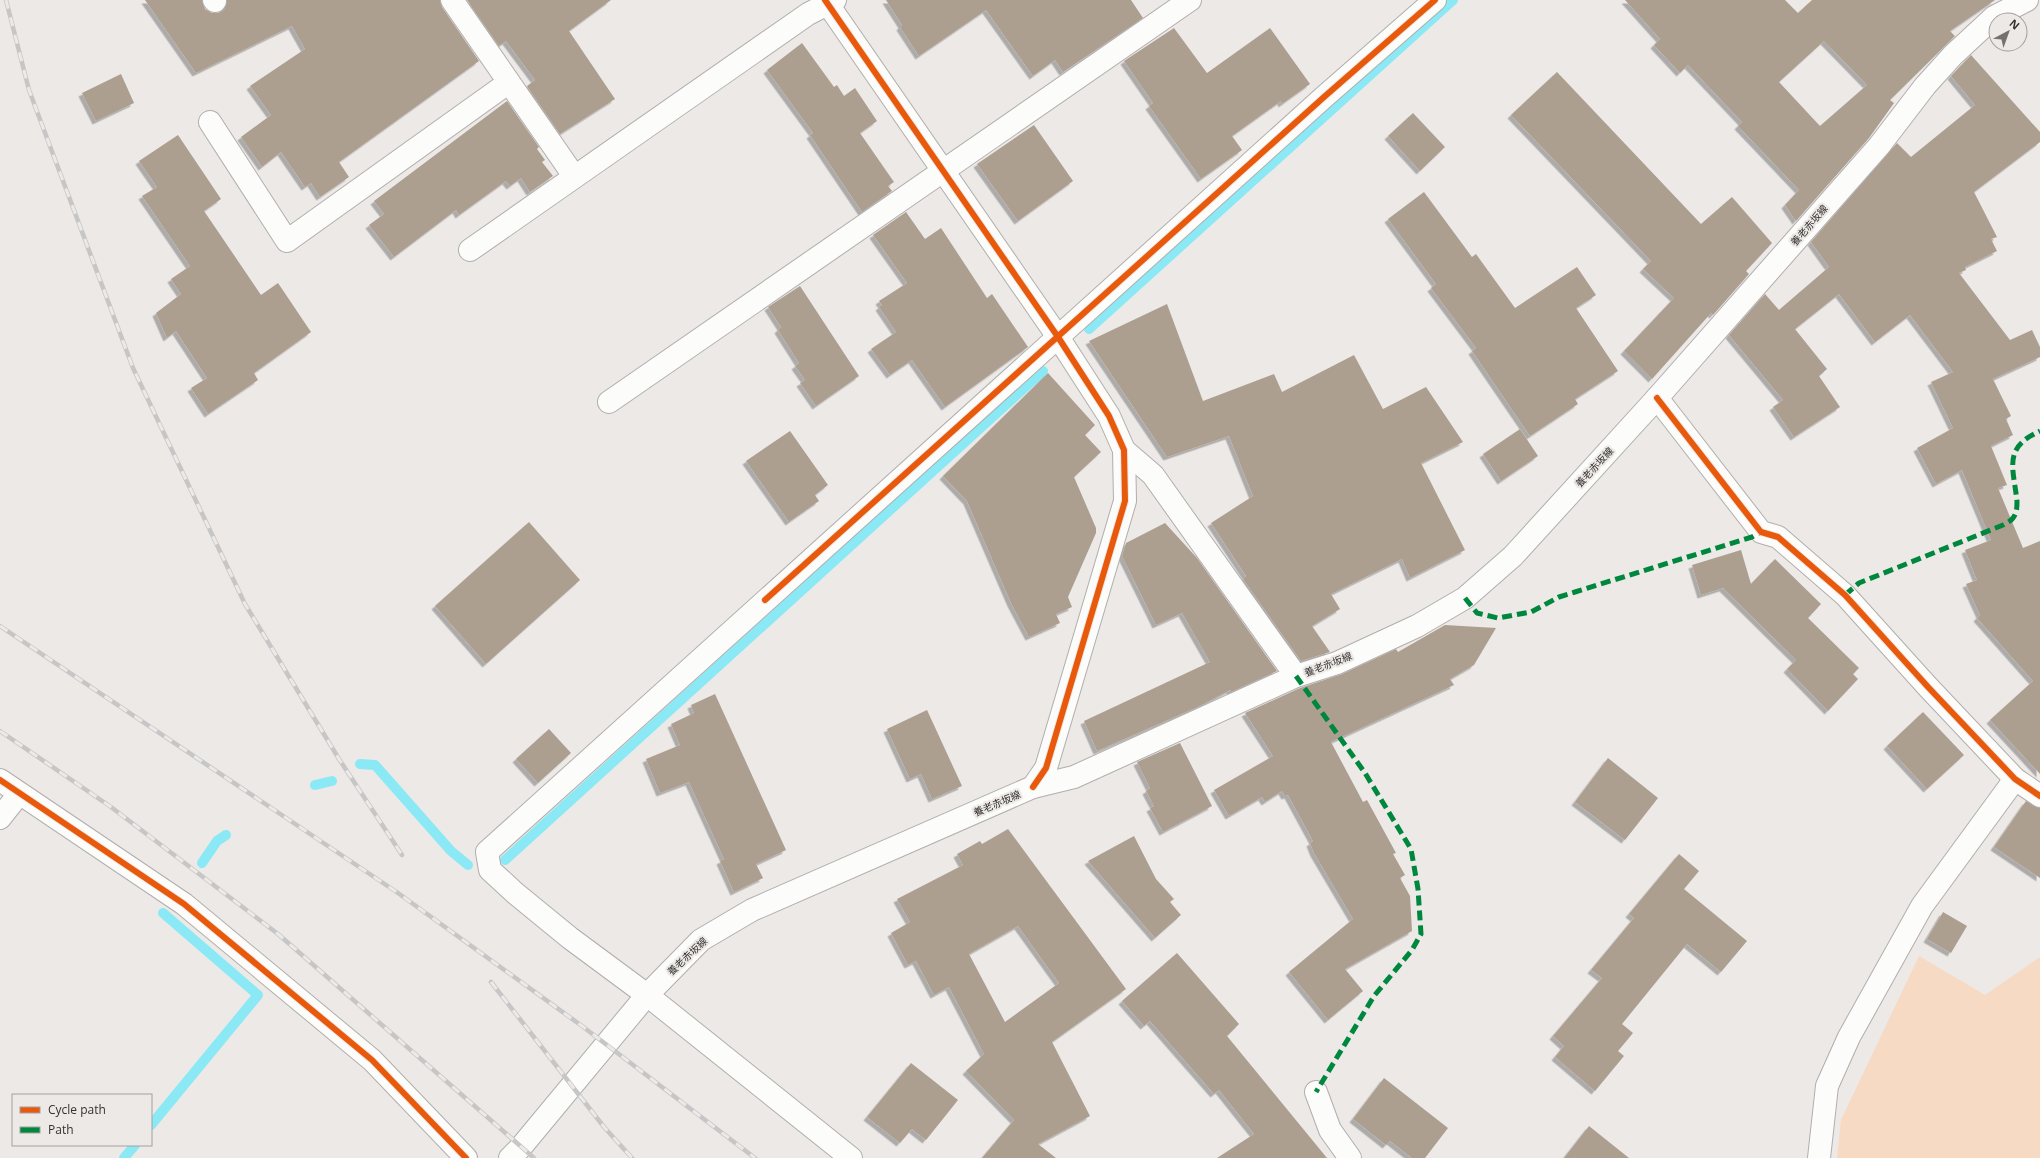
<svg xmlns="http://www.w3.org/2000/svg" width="2040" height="1158" font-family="'Open Sans','Noto Sans JP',sans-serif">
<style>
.green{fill:#f6dac3}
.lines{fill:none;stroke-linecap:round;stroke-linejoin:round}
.stream{stroke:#8ae9f4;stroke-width:10}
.building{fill:#ad9f90;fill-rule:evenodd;filter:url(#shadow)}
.minor-casing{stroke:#b1aead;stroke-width:24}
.major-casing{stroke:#b1aead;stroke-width:24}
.minor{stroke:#fcfcfb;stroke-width:22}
.major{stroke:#fcfcfb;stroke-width:22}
.rail-casing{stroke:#c7c6c6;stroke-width:4.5}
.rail{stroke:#ede9e6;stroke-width:3;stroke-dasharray:9;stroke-linecap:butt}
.quiet{stroke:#00873e;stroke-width:5;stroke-dasharray:10 5;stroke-linecap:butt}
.cycleway-casing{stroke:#ede9e6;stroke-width:8}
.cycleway{stroke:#e8590c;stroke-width:6}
.labels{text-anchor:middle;stroke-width:4;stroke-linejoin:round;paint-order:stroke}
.street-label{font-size:10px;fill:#343231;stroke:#ede9e6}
</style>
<defs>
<filter id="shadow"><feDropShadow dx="-3.5" dy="3.5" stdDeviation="0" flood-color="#0004"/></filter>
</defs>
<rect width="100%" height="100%" fill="#ece9e7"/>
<!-- green -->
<path class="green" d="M 1919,956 L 1985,995 L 2040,957 L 2040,1158 L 1837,1158 L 1841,1120 Z"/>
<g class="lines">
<!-- stream -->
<g class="stream">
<path d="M 1089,329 L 1453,0"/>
<path d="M 360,764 L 375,765 L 451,851 L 468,865"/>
<path d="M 315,785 L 332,781"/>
<path d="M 505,860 L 1043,371"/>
<path d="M 202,863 L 217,841 L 226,835"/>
<path d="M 151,1125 L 258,995 L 163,913"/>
<path d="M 124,1158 L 135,1145"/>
</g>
</g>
<!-- building -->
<g class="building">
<path d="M 145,0 L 202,0 L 205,9 L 212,13 L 218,13 L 224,10 L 227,0 L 440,0 L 442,7 L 479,61 L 339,162 L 349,177 L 320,197 L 311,183 L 305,187 L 281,152 L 262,167 L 241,137 L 271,115 L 250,86 L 305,49 L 292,26 L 196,73 Z"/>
<path d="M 467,0 L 611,0 L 569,31 L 615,99 L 560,134 L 527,86 L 535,80 L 506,41 L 499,46 Z"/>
<path d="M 886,0 L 1131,0 L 1143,18 L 1063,72 L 1055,60 L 1033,76 L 986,10 L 919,56 L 900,27 L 902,25 Z"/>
<path d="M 1625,0 L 1785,0 L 1798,13 L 1812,0 L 1995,0 L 1950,31 L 1955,36 L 1890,100 L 1894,103 L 1869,138 L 1796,221 L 1785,205 L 1799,190 L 1738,126 L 1742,122 L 1688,65 L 1680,73 L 1654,45 L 1660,39 ZM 1824,41 L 1867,85 L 1820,126 L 1779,82 Z"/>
<path d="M 1174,28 L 1207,73 L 1270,28 L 1310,84 L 1282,104 L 1281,101 L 1232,136 L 1242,150 L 1201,179 L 1149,106 L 1153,103 L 1124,61 Z"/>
<path d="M 802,43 L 834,87 L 837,85 L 844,96 L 855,88 L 877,121 L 860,133 L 894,182 L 888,186 L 892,191 L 862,212 L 810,135 L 813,133 L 767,70 Z"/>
<path d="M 1971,55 L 2040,132 L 2040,142 L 1974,192 L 1997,237 L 1991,239 L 1997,251 L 1965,267 L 1966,270 L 1959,273 L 2010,340 L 2032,330 L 2040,347 L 2040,357 L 1993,379 L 2011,416 L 2006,419 L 2013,435 L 1991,446 L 2007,485 L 1998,488 L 2023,548 L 2040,541 L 2040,774 L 1990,720 L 2033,681 L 1977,618 L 1980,615 L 1966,584 L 1977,580 L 1965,550 L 1991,540 L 1962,470 L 1936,484 L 1917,448 L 1953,428 L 1931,382 L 1953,372 L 1910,315 L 1875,342 L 1839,294 L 1795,329 L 1827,369 L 1819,376 L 1840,407 L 1794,437 L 1773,407 L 1783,400 L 1729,335 L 1765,294 L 1779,310 L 1829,267 L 1811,242 L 1897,143 L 1911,157 L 1975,105 L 1951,76 Z"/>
<path d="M 1557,72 L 1701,224 L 1732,197 L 1772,243 L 1746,271 L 1749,274 L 1713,315 L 1711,313 L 1652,379 L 1624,351 L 1674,298 L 1643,269 L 1651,261 L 1511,115 Z"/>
<path d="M 121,74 L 134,103 L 96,121 L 82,93 Z"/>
<path d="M 507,101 L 539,147 L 537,149 L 545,160 L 542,162 L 553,176 L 530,192 L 521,178 L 510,186 L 506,181 L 459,215 L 456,210 L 394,257 L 369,225 L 384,214 L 374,201 Z"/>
<path d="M 1413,113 L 1445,147 L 1420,171 L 1388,136 Z"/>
<path d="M 1034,125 L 1073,181 L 1018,221 L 977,164 Z"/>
<path d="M 178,135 L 221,199 L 204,211 L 219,233 L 261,295 L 278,283 L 311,332 L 254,373 L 258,380 L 208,414 L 191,388 L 207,378 L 176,331 L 167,338 L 156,313 L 181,294 L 171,279 L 190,266 L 142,196 L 157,187 L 139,161 Z"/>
<path d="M 1424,192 L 1472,257 L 1476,254 L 1515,308 L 1577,267 L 1596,295 L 1576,308 L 1618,371 L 1575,399 L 1578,404 L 1530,436 L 1472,351 L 1476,348 L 1431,288 L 1436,284 L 1388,219 Z"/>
<path d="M 906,212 L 925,239 L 941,228 L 987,298 L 992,294 L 1028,347 L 945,407 L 912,360 L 890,375 L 871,349 L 896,332 L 879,307 L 882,305 L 879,301 L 907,283 L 873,235 Z"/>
<path d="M 800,286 L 859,376 L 816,406 L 800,383 L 805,380 L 795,366 L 799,363 L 778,330 L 781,327 L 768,307 Z"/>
<path d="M 1167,304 L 1203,401 L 1274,374 L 1282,392 L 1354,355 L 1383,409 L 1426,387 L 1463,442 L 1421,463 L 1465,550 L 1410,578 L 1402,559 L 1331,594 L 1340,609 L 1312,626 L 1330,652 L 1301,661 L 1243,579 L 1246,576 L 1211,523 L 1253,496 L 1229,436 L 1167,457 L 1089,341 Z"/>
<path d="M 1048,373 L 1095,425 L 1085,435 L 1101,452 L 1074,477 L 1096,528 L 1096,533 L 1068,597 L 1072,607 L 1056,614 L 1060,623 L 1029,637 L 1011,603 L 967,501 L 943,476 Z"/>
<path d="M 1520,429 L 1538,456 L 1501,481 L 1483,454 Z"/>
<path d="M 790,431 L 828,485 L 815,495 L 819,501 L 789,522 L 746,461 Z"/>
<path d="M 529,522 L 580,580 L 486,664 L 435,606 Z"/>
<path d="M 1165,523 L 1197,558 L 1277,671 L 1231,692 L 1230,690 L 1202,705 L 1097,751 L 1084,721 L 1210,662 L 1182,613 L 1156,625 L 1122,556 L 1126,543 Z"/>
<path d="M 1741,550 L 1751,584 L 1775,559 L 1821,604 L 1808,618 L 1859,668 L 1853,674 L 1858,679 L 1828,711 L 1787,669 L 1796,660 L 1723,588 L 1701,595 L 1692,565 Z"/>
<path d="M 1445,625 L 1496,628 L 1474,665 L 1450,679 L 1454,685 L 1331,742 L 1363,802 L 1367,800 L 1396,853 L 1393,854 L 1405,875 L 1400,878 L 1410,896 L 1412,931 L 1345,969 L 1363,991 L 1328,1020 L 1289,972 L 1353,919 L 1314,853 L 1310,843 L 1313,841 L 1288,795 L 1285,796 L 1282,791 L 1265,802 L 1262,797 L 1229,816 L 1214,790 L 1273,756 L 1245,713 L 1300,688 L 1342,674 L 1396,649 L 1398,652 Z"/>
<path d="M 715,694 L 786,850 L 756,864 L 763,878 L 734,892 L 720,861 L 724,859 L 689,782 L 660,793 L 646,759 L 680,745 L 671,724 L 694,713 L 691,705 Z"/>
<path d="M 927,710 L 962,786 L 932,799 L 921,774 L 910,779 L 887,729 Z"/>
<path d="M 1923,712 L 1964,755 L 1927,789 L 1887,746 Z"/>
<path d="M 549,729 L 571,753 L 538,783 L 516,759 Z"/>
<path d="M 1180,743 L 1212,806 L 1163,832 L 1150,808 L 1154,806 L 1146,791 L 1150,788 L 1137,762 Z"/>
<path d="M 1608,758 L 1658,798 L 1625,840 L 1575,802 Z"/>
<path d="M 2026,801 L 2040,808 L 2040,878 L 1994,847 Z"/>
<path d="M 1008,829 L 1126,989 L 1052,1042 L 1090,1116 L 1038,1144 L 1056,1158 L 982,1158 L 1014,1120 L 966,1071 L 984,1054 L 949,987 L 934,995 L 916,961 L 908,965 L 891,933 L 910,922 L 897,899 L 963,865 L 957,854 L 980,841 L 982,844 ZM 1018,926 L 1059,983 L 1005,1022 L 969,954 Z"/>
<path d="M 1134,836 L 1156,879 L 1174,899 L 1170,902 L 1181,915 L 1155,938 L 1088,861 Z"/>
<path d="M 1679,854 L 1699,871 L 1684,889 L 1747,941 L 1721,972 L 1687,944 L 1622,1024 L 1633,1033 L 1618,1051 L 1624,1056 L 1595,1091 L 1555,1057 L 1564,1046 L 1553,1036 L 1602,978 L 1591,970 L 1634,918 L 1629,914 Z"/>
<path d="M 1943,912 L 1967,926 L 1951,953 L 1927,939 Z"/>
<path d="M 1177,953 L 1239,1024 L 1227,1036 L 1327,1158 L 1217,1158 L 1254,1134 L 1219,1090 L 1214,1094 L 1150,1021 L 1144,1026 L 1122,1001 Z"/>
<path d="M 911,1063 L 958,1100 L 926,1140 L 912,1129 L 900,1143 L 867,1117 Z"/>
<path d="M 1384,1078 L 1448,1128 L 1425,1158 L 1412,1158 L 1390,1141 L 1386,1145 L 1353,1119 Z"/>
<path d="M 1589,1126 L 1629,1158 L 1564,1158 Z"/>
</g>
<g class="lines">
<defs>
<g id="minor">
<path d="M 214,0 L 215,1"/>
<path d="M 452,0 L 574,176"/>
<path d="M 825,0 L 1058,337 L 1109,416 L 1124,450 L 1125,501 L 1046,768 L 1033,787"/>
<path d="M 210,122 L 287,241 L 508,83"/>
<path d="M 470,250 L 808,14 L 835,0"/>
<path d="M 1657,398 L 1761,532 L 1778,537 L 1845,595 L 1928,687 L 2015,779 L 2040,796"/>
<path d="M 609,402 L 1190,0"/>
<path d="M 1124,450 L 1153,475 L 1296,676"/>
<path d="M 0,780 L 184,904 L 372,1060 L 466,1158"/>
<path d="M 0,818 L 19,794"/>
<path d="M 1316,1092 L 1330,1130 L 1350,1158"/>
<path d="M 851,1158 L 647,995 L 570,938 L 515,893 L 490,870 L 487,852 L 1324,97 L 1435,0"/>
<path d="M 1819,1158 L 1827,1086 L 1849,1037 L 1922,906 L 2015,779"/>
</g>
<path id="major" d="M 510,1158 L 521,1147 L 647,995 L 701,940 L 752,910 L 1033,787 L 1074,777 L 1296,676 L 1337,663 L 1417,626 L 1465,598 L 1513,556 L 1657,398 L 1879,146 L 1925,86 L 1953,55 L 1994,17 L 2027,0"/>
</defs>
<!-- minor casing -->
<use href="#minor" class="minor-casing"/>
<!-- major casing -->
<use href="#major" class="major-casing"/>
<!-- minor -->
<use href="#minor" class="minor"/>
<!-- major -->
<use href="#major" class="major"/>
<defs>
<g id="rail">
<path d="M 6,0 L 29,90 L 133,368 L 245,604 L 339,759 L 402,855"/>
<path d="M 0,626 L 398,893 L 582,1026 L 755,1158"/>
<path d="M 0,731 L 111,807 L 278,934 L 534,1158"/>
<path d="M 491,982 L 604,1127 L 632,1158"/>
</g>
</defs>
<!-- rail casing -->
<use href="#rail" class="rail-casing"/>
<!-- rail -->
<use href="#rail" class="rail"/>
<!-- quiet -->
<g class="quiet">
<path d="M 1845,595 L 1859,583 L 2003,525 C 2006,523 2011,521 2013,518 C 2017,513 2017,507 2017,501 C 2013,466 2003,448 2040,431"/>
<path d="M 1465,598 L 1477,613 L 1498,618 L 1531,612 L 1559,597 L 1575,592 L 1752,537 L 1761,532"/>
<path d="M 1296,676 L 1365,773 L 1411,849 L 1418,889 L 1421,934 L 1412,950 L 1374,996 L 1316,1092"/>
</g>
<defs>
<g id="cycleway">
<path d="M 825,0 L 1058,337 L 1109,416 L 1124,450 L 1125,501 L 1046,768 L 1033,787"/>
<path d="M 1657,398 L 1761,532 L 1778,537 L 1845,595 L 1928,687 L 2015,779 L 2040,796"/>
<path d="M 765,600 L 1324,97 L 1435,0"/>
<path d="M 0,780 L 184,904 L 372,1060 L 466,1158"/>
</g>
</defs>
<!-- cycleway casing -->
<use href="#cycleway" class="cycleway-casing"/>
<!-- cycleway -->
<use href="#cycleway" class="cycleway"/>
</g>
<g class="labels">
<!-- street labels -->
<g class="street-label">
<text transform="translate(1809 225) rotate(-49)" y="4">養老赤坂線</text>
<text transform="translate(1594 467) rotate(-47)" y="4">養老赤坂線</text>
<text transform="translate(1328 664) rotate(-21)" y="4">養老赤坂線</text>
<text transform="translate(997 803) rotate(-23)" y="4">養老赤坂線</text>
<text transform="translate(687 956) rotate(-43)" y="4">養老赤坂線</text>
</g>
</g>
<!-- legend -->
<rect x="12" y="1094" width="140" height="52" fill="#ede9e6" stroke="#a3a09e"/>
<rect x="20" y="1107" width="20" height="6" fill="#e8590c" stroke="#a3a09e"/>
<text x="48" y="1114" font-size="12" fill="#343231">Cycle path</text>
<rect x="20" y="1127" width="20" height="6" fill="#00873e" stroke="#a3a09e"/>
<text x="48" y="1134" font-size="12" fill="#343231">Path</text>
<!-- north arrow -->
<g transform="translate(2008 32) rotate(41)"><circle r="19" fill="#ede9e6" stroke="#a3a09e"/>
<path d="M0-3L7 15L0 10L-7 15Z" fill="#747271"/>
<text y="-6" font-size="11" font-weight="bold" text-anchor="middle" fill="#343231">N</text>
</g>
</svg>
